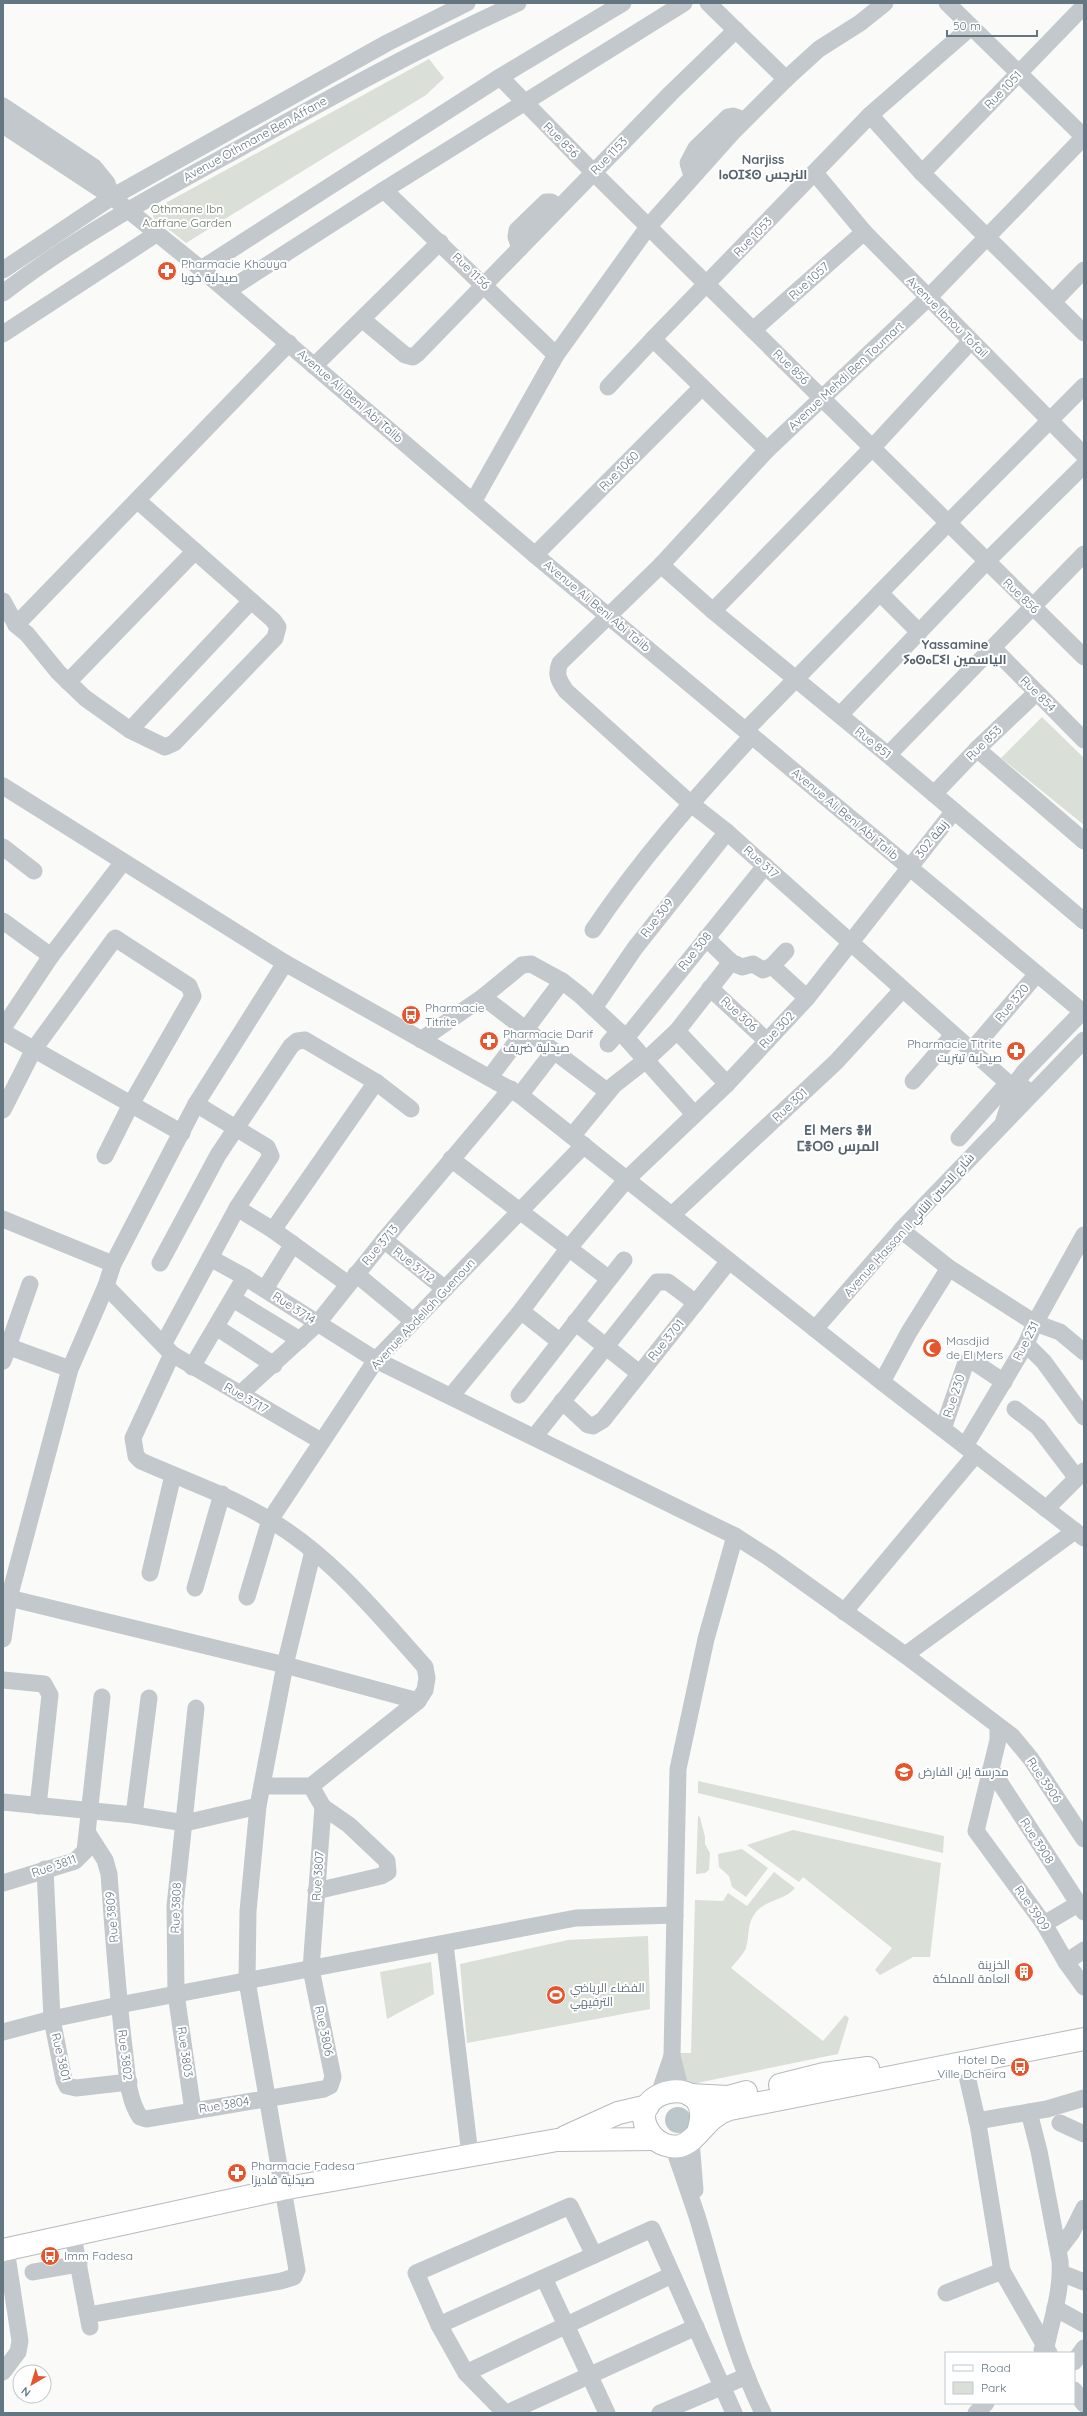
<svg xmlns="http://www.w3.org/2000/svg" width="1087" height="2416" font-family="Quicksand,Cairo,'Noto Sans Tifinagh',sans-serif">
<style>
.green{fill:#dadfd7}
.water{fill:#bbc7cb}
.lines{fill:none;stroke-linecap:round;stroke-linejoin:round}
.major-casing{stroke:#b5babe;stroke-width:24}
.minor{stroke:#c3c8cc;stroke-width:17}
.major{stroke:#fff;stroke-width:22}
.labels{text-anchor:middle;stroke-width:4;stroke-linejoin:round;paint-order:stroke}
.street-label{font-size:12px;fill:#657683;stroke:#fff}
.park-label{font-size:12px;fill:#687a64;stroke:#fff}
.poi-label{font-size:12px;fill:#657683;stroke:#fff;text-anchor:start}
.neighbourhood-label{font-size:13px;font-weight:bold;fill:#57646e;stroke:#fff}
.quarter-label{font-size:14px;font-weight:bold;fill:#57646e;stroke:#fff}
</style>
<rect width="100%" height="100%" fill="#fafaf8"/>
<!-- green -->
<g class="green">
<path d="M 429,59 L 444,78 L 426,95 L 186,243 L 153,217 L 153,210 L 162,205 Z"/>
<path d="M 1042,717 L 1084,758 L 1084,825 L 1001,758 Z"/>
<path d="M 698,1781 L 944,1836 L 943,1853 L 698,1793 Z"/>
<path d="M 698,1816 L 700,1817 L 705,1837 L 705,1844 L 710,1853 L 709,1870 L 705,1873 L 696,1874 Z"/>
<path d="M 793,1830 L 941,1863 L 930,1957 L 913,1957 L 880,1975 L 875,1970 L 892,1948 L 803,1877 L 799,1882 L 747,1845 Z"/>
<path d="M 742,1849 L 768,1868 L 746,1897 L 732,1887 L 729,1876 L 719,1867 L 718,1854 Z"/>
<path d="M 774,1872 L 795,1888 C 786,1900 767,1899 756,1912 C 746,1925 750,1935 746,1948 C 743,1955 735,1963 731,1968 L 823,2041 L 845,2015 L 849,2018 L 838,2054 L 682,2086 L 679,2053 L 691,2053 L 695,1900 L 723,1901 L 728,1893 L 747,1906 Z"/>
<path d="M 648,1936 L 650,2009 L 467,2043 L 460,1964 L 568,1940 Z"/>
<path d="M 431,1962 L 434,1994 L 387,2019 L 380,1972 Z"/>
</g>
<!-- water -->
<circle class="water" cx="678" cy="2120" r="13"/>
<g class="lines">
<defs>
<g id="major">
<path d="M 780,2085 L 824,2074 L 868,2068"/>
<path d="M 690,2095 L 728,2097 L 746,2092"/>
<path d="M 698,2132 C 720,2066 615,2090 652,2136 C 659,2144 670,2148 680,2146 C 699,2141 705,2116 730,2109 L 1084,2039"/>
<path d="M 565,2137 L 618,2113 L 648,2106"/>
<path d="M 3,2250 L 282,2189 L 557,2140 L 655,2139"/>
</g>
</defs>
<!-- major casing -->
<use href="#major" class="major-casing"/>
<!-- minor -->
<g class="minor">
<path d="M 708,3 L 786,79"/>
<path d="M 947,3 L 1084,137"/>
<path d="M 500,77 L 594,173 L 1084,657"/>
<path d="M 3,106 L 94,167 L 107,183 L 112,197"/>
<path d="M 870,115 L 922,173 L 1084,333"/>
<path d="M 3,125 L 112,197 L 201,269 L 535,555 L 1084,1013"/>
<path d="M 815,173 L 864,232 L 1084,455"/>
<path d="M 922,173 L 1084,6"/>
<path d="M 692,176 L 688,163 L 696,148 L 728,117 L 733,116 L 744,120"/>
<path d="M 384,190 L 556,355"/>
<path d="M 520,248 L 516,237 L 517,230 L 546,202 L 551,202 L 559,207"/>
<path d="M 201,269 L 500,77 L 623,3"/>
<path d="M 3,270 L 112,197 L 387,43 L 467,3"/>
<path d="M 227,291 L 384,190 L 684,3"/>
<path d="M 3,293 C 77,236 158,193 240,148 C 331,97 423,46 518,3"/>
<path d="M 1053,302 L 1084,270"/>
<path d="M 363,320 L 405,355 L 413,357 L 417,354 L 671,93 L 736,30"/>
<path d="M 753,330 L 864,232"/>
<path d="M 3,334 L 156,234"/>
<path d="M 314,366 L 440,242"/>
<path d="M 608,387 L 653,339"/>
<path d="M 767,450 L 653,339 L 870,115 L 971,27"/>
<path d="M 473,502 L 556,355 L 648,227 L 731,134 L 786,79 L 819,49 L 860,23 L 885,3"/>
<path d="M 535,555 L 702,387"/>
<path d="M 661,565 L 713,611 L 888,755 L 1084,921"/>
<path d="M 880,593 L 919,632"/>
<path d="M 3,601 L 16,625 L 27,634 L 58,672 L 85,698 L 130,730 L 165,747 L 174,743 L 275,638 L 278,627 L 273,620 L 137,500"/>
<path d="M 713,611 L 872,448 L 971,341"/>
<path d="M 16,625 L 289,343"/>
<path d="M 993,648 L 1084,740"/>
<path d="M 68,682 L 195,551"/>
<path d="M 840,715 L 986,562 L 1084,465"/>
<path d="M 130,730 L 251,601"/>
<path d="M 746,730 L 948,523 L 1084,386"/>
<path d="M 977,749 L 1084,841"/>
<path d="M 888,755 L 1084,554"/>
<path d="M 3,786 L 285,963 L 520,1095 L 882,1382 L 1084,1538"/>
<path d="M 934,794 L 977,749 L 1036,693"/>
<path d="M 3,847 L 34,871"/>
<path d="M 3,921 L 51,956"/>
<path d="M 593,930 C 640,860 695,798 752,736"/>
<path d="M 706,938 L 731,962"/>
<path d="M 772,966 L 786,951"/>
<path d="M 710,988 L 767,1041"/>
<path d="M 483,997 L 608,1092"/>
<path d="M 594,1008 L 635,948 L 727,832"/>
<path d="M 3,1028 L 51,956 L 123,862"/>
<path d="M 677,1031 L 727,1084"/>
<path d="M 3,1032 L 182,1133"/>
<path d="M 626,1038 L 765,866"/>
<path d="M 421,1040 L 483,997 L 522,965 L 531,964 L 562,981 L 580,995 L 626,1038 L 694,1114"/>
<path d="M 608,1044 L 619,1031"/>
<path d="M 971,1051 L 1037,974"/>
<path d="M 490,1077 L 562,981"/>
<path d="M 913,1081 L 953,1035"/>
<path d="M 1032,1093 L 1016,1083 L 1008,1083 L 727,832 L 690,803 L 566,691 C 559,681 555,675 560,663 L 661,565 L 767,450 L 928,298 L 1084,137"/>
<path d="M 520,1095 L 554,1051"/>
<path d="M 3,1110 L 34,1049 L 115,938 L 189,986 L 193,996 L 130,1106 L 105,1156"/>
<path d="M 1004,1120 L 1016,1083 L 1024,1072 L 1084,1010"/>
<path d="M 573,1135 L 614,1085 L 646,1060 L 677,1031 L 731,962 L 742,967 L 753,964 L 763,970 L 772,966 L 807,998"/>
<path d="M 959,1138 L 1008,1083"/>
<path d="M 451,1159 L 608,1278"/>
<path d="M 237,1208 L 273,1230 L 348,1284"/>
<path d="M 672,1215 L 836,1062 L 902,990"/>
<path d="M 3,1219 L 113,1264 L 106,1286 L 70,1369 L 9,1598 L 285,1665 L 418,1701"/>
<path d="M 273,1230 L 376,1082"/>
<path d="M 901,1230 L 949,1268 L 1035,1323 L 1060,1332 L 1084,1352"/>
<path d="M 384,1240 L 445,1289"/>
<path d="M 210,1258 L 245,1277 L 376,1360 L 735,1536 L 706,1639 L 678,1769 L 672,2056 L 681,2091"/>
<path d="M 160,1263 L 218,1155 L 291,1046 L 297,1041 L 305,1040 L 376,1082 L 411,1109"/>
<path d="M 113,1264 L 196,1104 L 285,963"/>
<path d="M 356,1274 L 413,1321"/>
<path d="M 106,1286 L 172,1354 L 321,1441"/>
<path d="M 265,1289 L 293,1244"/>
<path d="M 233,1299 L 300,1340"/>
<path d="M 521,1311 L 559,1341"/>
<path d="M 575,1322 L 639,1373"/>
<path d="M 216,1327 L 274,1365"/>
<path d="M 815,1329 L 901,1230 L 1084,1040"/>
<path d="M 164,1343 L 237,1208 L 271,1156 L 267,1147 L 196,1104"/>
<path d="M 1026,1344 L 1044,1362 L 1084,1417"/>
<path d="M 7,1346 L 70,1369"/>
<path d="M 172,1354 L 133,1438 L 136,1456 L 141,1461 C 184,1480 228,1495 268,1519 C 330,1555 378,1614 425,1667 L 427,1678 L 425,1690 L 418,1701 L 311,1786 L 262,1786"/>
<path d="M 3,1361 L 30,1284"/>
<path d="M 192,1367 L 245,1277"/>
<path d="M 882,1382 L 909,1332 L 949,1268"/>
<path d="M 240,1394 L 317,1324 L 384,1240 L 511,1089"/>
<path d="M 452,1395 L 521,1311 L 568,1249 L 627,1179 L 727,1084 L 807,998 L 954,811"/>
<path d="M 519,1395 L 624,1260"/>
<path d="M 562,1401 L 588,1425 L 593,1426 L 603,1420 L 729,1261"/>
<path d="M 1015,1409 L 1038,1427 L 1076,1477"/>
<path d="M 943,1429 L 966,1362 L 971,1360 L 1004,1382"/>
<path d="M 535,1436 L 657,1282 L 668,1282 L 696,1303"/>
<path d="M 965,1446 L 1026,1344 L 1035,1323 L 1084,1235"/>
<path d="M 1046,1509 L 1084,1471"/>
<path d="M 735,1536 L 771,1559 L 905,1655 L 1012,1736 L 1031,1759 L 1084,1839"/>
<path d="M 150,1573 L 173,1475"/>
<path d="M 195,1588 L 222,1494"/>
<path d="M 3,1596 L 9,1598 L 3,1639"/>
<path d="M 247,1597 L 270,1520 L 376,1360 L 584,1145"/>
<path d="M 844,1612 L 976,1454"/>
<path d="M 905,1655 L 1075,1531"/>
<path d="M 3,1680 L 44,1684 L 50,1695 L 38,1806"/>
<path d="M 998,1727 L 998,1740 L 976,1831 L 1044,1924 L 1066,1962 L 1084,1987"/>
<path d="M 991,1769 L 1084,1912"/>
<path d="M 3,1802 L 134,1815 L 185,1823 L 258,1806"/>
<path d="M 134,1815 L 149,1698"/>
<path d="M 89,1835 L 105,1860 L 109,1874 C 113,1931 117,1989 124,2047 C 127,2070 127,2098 140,2117 L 146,2119 L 324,2089 L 330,2086 L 333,2077 L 311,1969 L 323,1807 L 311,1786"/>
<path d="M 45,1869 L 52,2019 L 64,2080 L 67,2086 L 76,2088 L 129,2082"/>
<path d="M 3,1883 L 75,1861 L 85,1851 L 102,1697"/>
<path d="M 316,1891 L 381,1876 L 388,1872 L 387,1861 L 349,1825 L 323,1807"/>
<path d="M 1044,1924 L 1078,1904"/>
<path d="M 445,1944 L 470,2155"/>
<path d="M 1066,1962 L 1084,1950"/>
<path d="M 3,2032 L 52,2019 L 119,2005 L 576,1918 L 675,1915"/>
<path d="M 964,2063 L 978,2124 L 1002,2271 L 1049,2353"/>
<path d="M 659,2094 L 672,2056"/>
<path d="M 193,2111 L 176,1994 L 175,1906 L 196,1708"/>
<path d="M 1029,2112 L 1039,2151 L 1060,2261 C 1062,2290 1052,2319 1046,2347 L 1042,2350"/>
<path d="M 977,2121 L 1047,2109 L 1084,2098"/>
<path d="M 1060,2123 L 1084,2134"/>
<path d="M 691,2141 L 695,2190"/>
<path d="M 670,2146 L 673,2146 C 681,2170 689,2193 697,2216 C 717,2282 732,2350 763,2413"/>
<path d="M 73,2236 L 90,2327"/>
<path d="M 1059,2249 L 1072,2232 L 1084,2208"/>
<path d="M 33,2272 L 79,2264"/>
<path d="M 1061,2273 L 1084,2282"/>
<path d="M 544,2278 L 607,2413"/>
<path d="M 946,2293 L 1002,2271"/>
<path d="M 1055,2308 L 1084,2324"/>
<path d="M 88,2315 L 281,2281 L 294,2277 L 297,2270 L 247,1981 L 248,1911 L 258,1806 L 285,1665 L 313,1551"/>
<path d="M 439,2325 L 652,2229 L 734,2413"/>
<path d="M 1074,2362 L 1084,2348"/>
<path d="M 3,2372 L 18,2352 L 20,2341 L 6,2249"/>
<path d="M 466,2373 L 672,2275"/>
<path d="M 1074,2390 L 1084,2404"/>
<path d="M 505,2413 L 466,2373 L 439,2325 L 416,2273 L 570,2206 L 594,2255"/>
<path d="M 507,2413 L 696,2327"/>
<path d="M 660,2413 L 747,2376"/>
<path d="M 976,2413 L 986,2403"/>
</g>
<!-- major -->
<use href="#major" class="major"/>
</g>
<!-- icons -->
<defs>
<symbol id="pharmacy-disc" viewBox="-11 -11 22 22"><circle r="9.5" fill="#e4572e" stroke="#fff"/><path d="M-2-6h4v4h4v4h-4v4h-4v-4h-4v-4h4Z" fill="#fff"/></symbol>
<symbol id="bus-disc" viewBox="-11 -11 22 22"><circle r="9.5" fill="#e4572e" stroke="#fff"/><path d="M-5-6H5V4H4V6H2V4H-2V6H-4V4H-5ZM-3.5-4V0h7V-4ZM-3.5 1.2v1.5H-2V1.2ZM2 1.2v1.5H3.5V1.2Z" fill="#fff"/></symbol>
<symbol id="mosque-disc" viewBox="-11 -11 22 22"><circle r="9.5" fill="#e4572e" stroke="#fff"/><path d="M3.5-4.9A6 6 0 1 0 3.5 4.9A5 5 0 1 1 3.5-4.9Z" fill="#fff"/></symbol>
<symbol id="school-disc" viewBox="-11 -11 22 22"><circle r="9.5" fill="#e4572e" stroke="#fff"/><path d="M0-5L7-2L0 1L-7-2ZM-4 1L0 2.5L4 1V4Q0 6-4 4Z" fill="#fff"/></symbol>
<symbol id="building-disc" viewBox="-11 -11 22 22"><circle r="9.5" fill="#e4572e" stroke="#fff"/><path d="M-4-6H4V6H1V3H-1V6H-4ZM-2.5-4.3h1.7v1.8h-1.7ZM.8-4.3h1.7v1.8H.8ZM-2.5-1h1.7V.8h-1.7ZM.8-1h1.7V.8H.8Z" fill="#fff"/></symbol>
<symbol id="stadium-disc" viewBox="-11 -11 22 22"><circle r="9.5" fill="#e4572e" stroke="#fff"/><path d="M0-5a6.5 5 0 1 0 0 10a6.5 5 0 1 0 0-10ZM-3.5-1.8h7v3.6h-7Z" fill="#fff"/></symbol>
</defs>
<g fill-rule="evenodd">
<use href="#pharmacy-disc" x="156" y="260" width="22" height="22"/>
<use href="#bus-disc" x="400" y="1004" width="22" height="22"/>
<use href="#pharmacy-disc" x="478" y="1030" width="22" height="22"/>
<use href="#pharmacy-disc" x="1005" y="1040" width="22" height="22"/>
<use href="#mosque-disc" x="921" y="1337" width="22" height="22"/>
<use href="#school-disc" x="893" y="1761" width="22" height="22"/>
<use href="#building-disc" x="1013" y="1961" width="22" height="22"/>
<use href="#stadium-disc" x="545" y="1984" width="22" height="22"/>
<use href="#bus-disc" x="1009" y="2056" width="22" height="22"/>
<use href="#pharmacy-disc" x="226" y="2162" width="22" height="22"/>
<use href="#bus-disc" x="39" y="2245" width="22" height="22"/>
</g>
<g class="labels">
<!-- street labels -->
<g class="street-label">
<text transform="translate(1003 90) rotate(-46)" y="4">Rue 1051</text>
<text transform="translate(255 139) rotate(-29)" y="4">Avenue Othmane Ben Affane</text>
<text transform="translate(561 140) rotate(45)" y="4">Rue 856</text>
<text transform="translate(609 156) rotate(-46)" y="4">Rue 1153</text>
<text transform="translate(753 237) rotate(-46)" y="4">Rue 1053</text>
<text transform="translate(471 271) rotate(44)" y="4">Rue 1156</text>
<text transform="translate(809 281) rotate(-42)" y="4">Rue 1057</text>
<text transform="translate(947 317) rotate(45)" y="4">Avenue Ibnou Tofail</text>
<text transform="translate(791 367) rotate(44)" y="4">Rue 856</text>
<text transform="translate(846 376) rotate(-43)" y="4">Avenue Mehdi Ben Toumart</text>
<text transform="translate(350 396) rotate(41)" y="4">Avenue Ali Beni Abi Talib</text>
<text transform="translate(619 471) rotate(-45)" y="4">Rue 1060</text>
<text transform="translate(1021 596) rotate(44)" y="4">Rue 856</text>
<text transform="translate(597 606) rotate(40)" y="4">Avenue Ali Beni Abi Talib</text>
<text transform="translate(1038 694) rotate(45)" y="4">Rue 854</text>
<text transform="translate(873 743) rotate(39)" y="4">Rue 851</text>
<text transform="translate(984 743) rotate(-44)" y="4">Rue 853</text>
<text transform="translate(845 814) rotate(40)" y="4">Avenue Ali Beni Abi Talib</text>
<text transform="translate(932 839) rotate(-51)" y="4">زنقة 302</text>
<text transform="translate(761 862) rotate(42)" y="4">Rue 317</text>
<text transform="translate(657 918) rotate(-52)" y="4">Rue 309</text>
<text transform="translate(695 951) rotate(-51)" y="4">Rue 308</text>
<text transform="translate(1012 1003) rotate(-50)" y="4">Rue 320</text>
<text transform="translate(739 1014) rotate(43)" y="4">Rue 306</text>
<text transform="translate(777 1030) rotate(-47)" y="4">Rue 302</text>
<text transform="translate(790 1105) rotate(-43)" y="4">Rue 301</text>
<text transform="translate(909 1225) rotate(-48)" y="4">Avenue Hassan II شارع الحسن الثاني</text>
<text transform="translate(380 1245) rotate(-50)" y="4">Rue 3713</text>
<text transform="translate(414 1265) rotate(38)" y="4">Rue 3712</text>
<text transform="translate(294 1308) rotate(33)" y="4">Rue 3714</text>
<text transform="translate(423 1314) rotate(-47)" y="4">Avenue Abdellah Guenoun</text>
<text transform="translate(666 1340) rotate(-51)" y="4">Rue 3701</text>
<text transform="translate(1026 1341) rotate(-63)" y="4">Rue 231</text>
<text transform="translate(954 1396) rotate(-72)" y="4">Rue 230</text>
<text transform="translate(246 1398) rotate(30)" y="4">Rue 3717</text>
<text transform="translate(1044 1780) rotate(56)" y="4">Rue 3906</text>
<text transform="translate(1037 1841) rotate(57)" y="4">Rue 3908</text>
<text transform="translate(54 1866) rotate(-19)" y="4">Rue 3811</text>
<text transform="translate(318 1876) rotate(-86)" y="4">Rue 3807</text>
<text transform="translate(176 1908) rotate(-88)" y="4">Rue 3808</text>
<text transform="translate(1032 1908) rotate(55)" y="4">Rue 3909</text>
<text transform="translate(112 1917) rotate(-95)" y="4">Rue 3809</text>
<text transform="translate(324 2031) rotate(78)" y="4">Rue 3806</text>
<text transform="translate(185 2052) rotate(82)" y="4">Rue 3803</text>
<text transform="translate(125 2055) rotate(83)" y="4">Rue 3802</text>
<text transform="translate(61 2057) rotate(77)" y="4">Rue 3801</text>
<text transform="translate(224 2105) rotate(-9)" y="4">Rue 3804</text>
</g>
<!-- park labels -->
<g class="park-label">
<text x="187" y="213">Othmane Ibn<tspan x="187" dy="14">Aaffane Garden</tspan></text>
</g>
<!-- poi labels -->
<g class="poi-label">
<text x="181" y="268">Pharmacie Khouya<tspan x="181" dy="14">صيدلية خويا</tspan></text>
<text x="425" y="1012">Pharmacie<tspan x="425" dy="14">Titrite</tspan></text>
<text x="503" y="1038">Pharmacie Darif<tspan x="503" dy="14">صيدلية ضريف</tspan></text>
<text x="1002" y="1048" text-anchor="end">Pharmacie Titrite<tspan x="1002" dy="14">صيدلية تيتريت</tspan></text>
<text x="946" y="1345">Masdjid<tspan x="946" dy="14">de El Mers</tspan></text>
<text x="918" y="1776">مدرسة إبن الفارض</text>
<text x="1010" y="1969" text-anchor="end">الخزينة<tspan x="1010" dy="14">العامة للمملكة</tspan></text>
<text x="570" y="1992">الفضاء الرياضي<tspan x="570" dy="14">الترفيهي</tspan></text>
<text x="1006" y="2064" text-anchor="end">Hotel De<tspan x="1006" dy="14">Ville Dcheira</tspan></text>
<text x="251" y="2170">Pharmacie Fadesa<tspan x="251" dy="14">صيدلية فاديزا</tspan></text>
<text x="64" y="2260">Imm Fadesa</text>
</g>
<!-- neighbourhood labels -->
<g class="neighbourhood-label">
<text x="763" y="164">Narjiss<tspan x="763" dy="15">ⵏⴰⵔⵊⵉⵙ النرجس</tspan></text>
<text x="955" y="649">Yassamine<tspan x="955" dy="15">ⵢⴰⵙⴰⵎⵉⵏ الياسمين</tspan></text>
</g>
<!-- quarter labels -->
<g class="quarter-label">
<text x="838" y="1135">El Mers ⴻⵍ<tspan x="838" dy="16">ⵎⴻⵔⵙ المرس</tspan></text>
</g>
</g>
<!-- border -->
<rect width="1087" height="2416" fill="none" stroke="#657683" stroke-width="8"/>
<!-- legend -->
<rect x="945" y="2352" width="130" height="52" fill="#ffffff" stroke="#c1c8cd"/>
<rect x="953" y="2365" width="20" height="6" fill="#ffffff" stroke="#c1c8cd"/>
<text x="981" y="2372" font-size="12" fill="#657683">Road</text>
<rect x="953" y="2382" width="20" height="12" fill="#dadfd7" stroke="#c1c8cd"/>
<text x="981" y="2392" font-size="12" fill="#657683">Park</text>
<!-- north arrow -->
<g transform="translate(32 2384) rotate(218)"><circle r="19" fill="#ffffff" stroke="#c1c8cd"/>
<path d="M0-3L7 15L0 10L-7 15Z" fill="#e4572e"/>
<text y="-6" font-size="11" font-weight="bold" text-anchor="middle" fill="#657683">N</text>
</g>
<!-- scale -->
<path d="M947 30v6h90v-6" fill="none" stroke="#657683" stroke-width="2"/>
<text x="953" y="30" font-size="12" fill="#657683" stroke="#ffffff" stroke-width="3" paint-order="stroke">50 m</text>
</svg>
